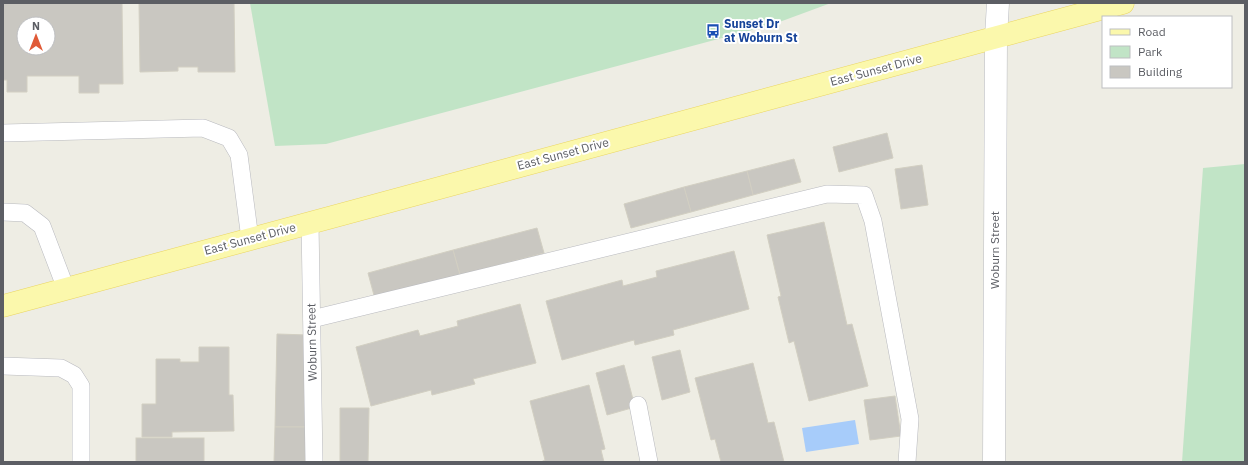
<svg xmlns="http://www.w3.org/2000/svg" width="1248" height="465" font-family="'IBM Plex Sans',sans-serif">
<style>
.green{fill:#c1e4c6}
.water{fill:#a7ccfa}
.building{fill:#c9c7c1;stroke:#d2cfc2;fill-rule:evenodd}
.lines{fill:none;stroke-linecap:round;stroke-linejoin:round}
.lane-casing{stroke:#b9babf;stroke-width:18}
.secondary-casing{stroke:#b9bbc1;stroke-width:23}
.primary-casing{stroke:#ead561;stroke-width:23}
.lane{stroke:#fff;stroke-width:17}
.secondary{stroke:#fff;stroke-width:22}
.primary{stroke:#fbf8ac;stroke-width:22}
.labels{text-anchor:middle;stroke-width:4;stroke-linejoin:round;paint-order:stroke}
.transit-label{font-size:12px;font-weight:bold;fill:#164399;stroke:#fff;text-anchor:start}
.street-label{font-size:12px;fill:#5c5e64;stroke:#fff}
</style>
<rect width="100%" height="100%" fill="#eeede4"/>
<!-- green -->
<g class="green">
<path d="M 250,3 L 831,3 L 774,24 L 326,144 L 275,146 Z"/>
<path d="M 1245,164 L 1245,462 L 1182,462 L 1203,168 Z"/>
</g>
<!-- water -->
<path class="water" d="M 855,420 L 859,444 L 806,452 L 802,428 Z"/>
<!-- building -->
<g class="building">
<path d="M 3,3 L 122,3 L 123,84 L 99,84 L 99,93 L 79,93 L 79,76 L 27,76 L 27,92 L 7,92 L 7,80 L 3,80 ZM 24,24 L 48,24 L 48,48 L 24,48 Z"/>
<path d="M 139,3 L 234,3 L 235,72 L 198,72 L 198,67 L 178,67 L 178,71 L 140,72 Z"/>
<path d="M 887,133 L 893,158 L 839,172 L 833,147 Z"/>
<path d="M 794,159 L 801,182 L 753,195 L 747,171 Z"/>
<path d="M 922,165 L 928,205 L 901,209 L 895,169 Z"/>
<path d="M 747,171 L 753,195 L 691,212 L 684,187 Z"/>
<path d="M 684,187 L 691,212 L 631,228 L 624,204 Z"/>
<path d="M 824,222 L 847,325 L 852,324 L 868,386 L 809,401 L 794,341 L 789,343 L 778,297 L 781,296 L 767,235 Z"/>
<path d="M 537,228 L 544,253 L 460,275 L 453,250 Z"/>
<path d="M 453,250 L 460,275 L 375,299 L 368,273 Z"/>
<path d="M 734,251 L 749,309 L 673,330 L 674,335 L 635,345 L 634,340 L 562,360 L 546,301 L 622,280 L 623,286 L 657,277 L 656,271 Z"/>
<path d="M 520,304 L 536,363 L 473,379 L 475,384 L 432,395 L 431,390 L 371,406 L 356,347 L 418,330 L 420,336 L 458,326 L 457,321 Z"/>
<path d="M 277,334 L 308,335 L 307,427 L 275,427 Z"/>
<path d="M 199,347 L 229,347 L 229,395 L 233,395 L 234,431 L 172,432 L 172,437 L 142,437 L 142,404 L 156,404 L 156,359 L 180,359 L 180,362 L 199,362 Z"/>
<path d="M 680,350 L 690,392 L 662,400 L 652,357 Z"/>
<path d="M 753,363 L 768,423 L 774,422 L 784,462 L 721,462 L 715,439 L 711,440 L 695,378 Z"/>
<path d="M 624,365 L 635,407 L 607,415 L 596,373 Z"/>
<path d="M 589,385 L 605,449 L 601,450 L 604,462 L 541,462 L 545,460 L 530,401 Z"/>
<path d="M 895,396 L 901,436 L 870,440 L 864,400 Z"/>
<path d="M 340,408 L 369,408 L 368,462 L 340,462 Z"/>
<path d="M 275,427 L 307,427 L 307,462 L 274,462 Z"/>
<rect x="136" y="438" width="68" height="24"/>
</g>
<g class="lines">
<defs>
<g id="lane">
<path d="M 3,133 L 203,128 L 229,138 L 239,155 L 250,239"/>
<path d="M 3,212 L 25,213 L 42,226 L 66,289"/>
<path d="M 310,223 L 314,462"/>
<path d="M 312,319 L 827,194 L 864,195 L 873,221 L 910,419 L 907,462"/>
<path d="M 3,366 L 61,368 L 74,375 L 81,386 L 81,462"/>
<path d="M 638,405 L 649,462"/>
</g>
<path id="secondary" d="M 994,462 L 996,37 L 998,3"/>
<path id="primary" d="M 3,306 L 1123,3"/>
</defs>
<!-- lane casing -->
<use href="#lane" class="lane-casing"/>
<!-- secondary casing -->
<use href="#secondary" class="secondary-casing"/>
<!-- primary casing -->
<use href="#primary" class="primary-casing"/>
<!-- lane -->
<use href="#lane" class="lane"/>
<!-- secondary -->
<use href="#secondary" class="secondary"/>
<!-- primary -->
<use href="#primary" class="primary"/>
</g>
<!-- icons -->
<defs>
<symbol id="bus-bare" viewBox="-9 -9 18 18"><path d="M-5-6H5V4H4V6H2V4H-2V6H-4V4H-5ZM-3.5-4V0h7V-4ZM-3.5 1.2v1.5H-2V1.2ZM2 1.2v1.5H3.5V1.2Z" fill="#1a4fb4" stroke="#fff" stroke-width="2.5" paint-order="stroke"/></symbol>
</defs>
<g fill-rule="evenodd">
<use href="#bus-bare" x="703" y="21" width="20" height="20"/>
</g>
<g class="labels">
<!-- transit labels -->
<g class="transit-label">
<text x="724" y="28">Sunset Dr<tspan x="724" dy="14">at Woburn St</tspan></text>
</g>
<!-- street labels -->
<g class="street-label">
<text transform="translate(876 70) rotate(-15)" y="4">East Sunset Drive</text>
<text transform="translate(563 154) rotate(-15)" y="4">East Sunset Drive</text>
<text transform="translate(250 239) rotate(-15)" y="4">East Sunset Drive</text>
<text transform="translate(995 250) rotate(-90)" y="4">Woburn Street</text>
<text transform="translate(312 342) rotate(-91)" y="4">Woburn Street</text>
</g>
</g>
<!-- border -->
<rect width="1248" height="465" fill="none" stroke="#5c5e64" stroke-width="8"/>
<!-- legend -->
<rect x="1102" y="16" width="130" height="72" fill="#ffffff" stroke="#bebfc1"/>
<rect x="1110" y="29" width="20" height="6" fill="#fbf8ac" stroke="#bebfc1"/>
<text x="1138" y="36" font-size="12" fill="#5c5e64">Road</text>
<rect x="1110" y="46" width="20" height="12" fill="#c1e4c6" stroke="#bebfc1"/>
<text x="1138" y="56" font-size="12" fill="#5c5e64">Park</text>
<rect x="1110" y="66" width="20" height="12" fill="#c9c7c1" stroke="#bebfc1"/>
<text x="1138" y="76" font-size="12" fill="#5c5e64">Building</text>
<!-- north arrow -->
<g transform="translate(36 36)"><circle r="19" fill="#ffffff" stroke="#bebfc1"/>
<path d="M0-3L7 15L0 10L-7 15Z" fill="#e05a37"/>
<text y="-6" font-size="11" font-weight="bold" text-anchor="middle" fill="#5c5e64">N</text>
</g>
</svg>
